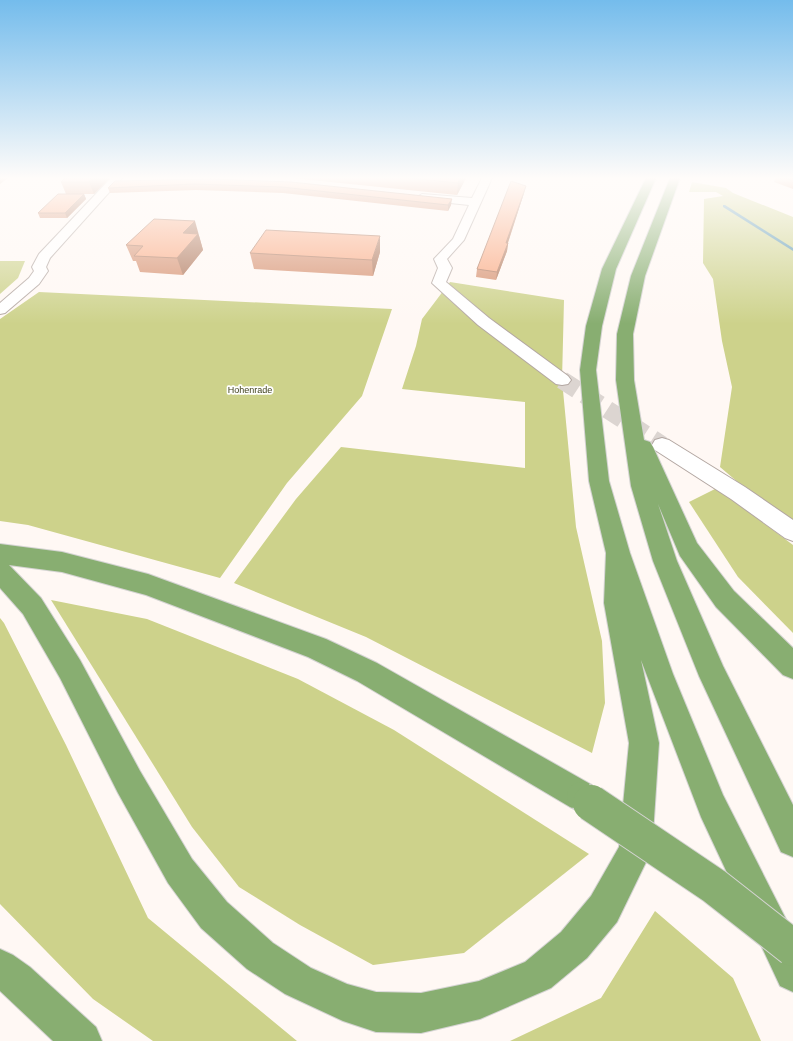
<svg xmlns="http://www.w3.org/2000/svg" width="793" height="1041" font-family="Helvetica,sans-serif">
<style>
.green{fill:#cdd28b}
.lines{fill:none;stroke-linecap:round;stroke-linejoin:round}
.stream{fill:#4e90ae;fill-rule:evenodd}
.minor-tunnel{stroke:#dcd5d1;stroke-width:18;stroke-dasharray:18 9;stroke-linecap:butt}
.minor-casing{stroke:#b3a7a2;stroke-width:2}
.highway-casing{stroke:#d5d4d3;stroke-width:2}
.minor{fill:#fff;fill-rule:evenodd}
.highway{fill:#88ae71;fill-rule:evenodd}
.highway-bridge-far1-casing{stroke:#d5d4d3;stroke-width:30;stroke-linecap:butt}
.highway-bridge-casing{stroke:#d5d4d3;stroke-width:38;stroke-linecap:butt}
.highway-bridge-far1{stroke:#88ae71;stroke-width:28}
.highway-bridge{stroke:#88ae71;stroke-width:36}
.wall{fill:#d6906f}
.shaded-wall{fill:#ae765a}
.building{fill:#f9a881;stroke:#ae765a}
.labels{text-anchor:middle;stroke-width:3.5;stroke-linejoin:round;paint-order:stroke}
.far-park-label{font-size:9px;fill:#40421d;stroke:#fff}
</style>
<rect width="100%" height="100%" fill="#fff8f4"/>
<!-- green -->
<g class="green">
<path d="M 692,182 L 726,188 L 733,193 L 793,217 L 793,523 L 747,490 L 720,467 L 732,387 L 722,341 L 713,279 L 703,263 L 704,199 L 723,196 L 716,192 L 689,192 Z"/>
<path d="M 0,261 L 25,261 L 18,278 L 0,294 Z"/>
<path d="M 450,282 L 564,300 L 562,380 L 576,527 L 602,641 L 605,703 L 592,753 L 366,637 L 234,583 L 296,499 L 341,447 L 525,468 L 525,402 L 402,389 L 416,346 L 422,319 Z"/>
<path d="M 39,292 L 392,309 L 362,396 L 287,483 L 220,578 L 28,525 L 0,521 L 0,319 Z"/>
<path d="M 717,488 L 793,545 L 793,633 L 738,577 L 689,502 Z"/>
<path d="M 51,600 L 147,619 L 298,679 L 394,730 L 589,854 L 464,953 L 373,965 L 300,925 L 239,887 L 192,827 Z"/>
<path d="M 0,618 L 4,623 L 66,745 L 148,918 L 297,1041 L 153,1041 L 93,999 L 0,904 Z"/>
<path d="M 655,911 L 733,978 L 761,1041 L 510,1041 L 601,998 Z"/>
</g>
<g class="lines">
<!-- stream -->
<path class="stream" d="M 723,205 L 725,205 L 793,248 L 793,251 L 723,207 Z"/>
<!-- minor-tunnel -->
<path class="minor-tunnel" d="M 562,380 L 662,445"/>
<defs>
<g id="minor">
<path d="M 111,178 L 122,178 L 50,258 L 46,267 L 48,271 L 39,284 L 5,313 L 0,314 L 0,303 L 29,278 L 34,271 L 32,267 L 39,254 Z"/>
<path d="M 482,178 L 492,178 L 464,240 L 447,259 L 452,268 L 446,282 L 489,318 L 568,376 L 571,380 L 568,384 L 562,385 L 556,384 L 478,325 L 432,283 L 438,268 L 434,259 L 453,239 L 469,205 L 422,200 L 417,197 L 422,194 L 472,198 Z"/>
<path d="M 662,438 L 669,440 L 745,487 L 793,520 L 793,541 L 785,538 L 731,499 L 655,450 L 652,445 L 655,440 Z"/>
</g>
<g id="highway">
<path d="M 646,178 L 656,178 L 616,269 L 602,326 L 596,370 L 609,481 L 630,553 L 673,674 L 723,795 L 793,933 L 793,992 L 780,986 L 701,817 L 641,660 L 659,743 L 652,850 L 617,922 L 587,958 L 551,988 L 480,1019 L 421,1033 L 376,1032 L 343,1021 L 285,994 L 247,969 L 201,928 L 168,883 L 118,793 L 60,678 L 23,614 L 0,588 L 0,544 L 62,552 L 148,574 L 326,639 L 377,663 L 592,785 L 597,796 L 592,807 L 581,812 L 570,807 L 357,681 L 308,657 L 146,595 L 62,572 L 9,565 L 41,598 L 80,660 L 140,771 L 192,859 L 227,902 L 273,943 L 311,968 L 347,984 L 376,992 L 421,993 L 479,981 L 525,962 L 561,932 L 591,896 L 619,847 L 629,743 L 604,603 L 606,553 L 589,481 L 580,370 L 586,326 L 602,269 Z"/>
<path d="M 670,178 L 680,178 L 645,276 L 633,334 L 634,380 L 644,440 L 650,442 L 653,447 L 697,543 L 734,591 L 793,648 L 793,679 L 783,675 L 716,607 L 680,556 L 658,504 L 677,561 L 723,666 L 793,805 L 793,857 L 781,852 L 699,676 L 653,561 L 631,486 L 616,380 L 617,334 L 631,276 Z"/>
<path d="M 0,949 L 13,955 L 30,967 L 96,1027 L 102,1041 L 53,1041 L 0,991 Z"/>
</g>
</defs>
<!-- minor casing -->
<use href="#minor" class="minor-casing"/>
<!-- highway casing -->
<use href="#highway" class="highway-casing"/>
<!-- minor -->
<use href="#minor" class="minor"/>
<!-- highway -->
<use href="#highway" class="highway"/>
<defs>
<path id="highway-bridge-far1" d="M 581,796 L 592,804"/>
<path id="highway-bridge" d="M 591,803 L 714,886 L 793,948"/>
</defs>
<!-- highway-bridge-far1 casing -->
<use href="#highway-bridge-far1" class="highway-bridge-far1-casing"/>
<!-- highway-bridge casing -->
<use href="#highway-bridge" class="highway-bridge-casing"/>
<!-- highway-bridge-far1 -->
<use href="#highway-bridge-far1" class="highway-bridge-far1"/>
<!-- highway-bridge -->
<use href="#highway-bridge" class="highway-bridge"/>
</g>
<!-- wall -->
<g class="wall">
<path d="M 110,178 L 94,194 L 84,194 L 86,199 L 67,218 L 40,218 L 38,213 L 66,194 L 61,182 Z"/>
<path d="M 279,178 L 466,178 L 457,195 L 292,178 Z"/>
<path d="M 776,178 L 793,178 L 793,189 L 774,182 Z"/>
<path d="M 212,179 L 451,205 L 448,211 L 283,193 L 196,190 L 110,193 L 108,188 Z"/>
<path d="M 524,193 L 508,243 L 507,251 L 496,280 L 476,277 L 477,269 Z"/>
<path d="M 199,236 L 203,250 L 183,275 L 140,272 L 136,261 L 133,261 L 126,245 Z"/>
<path d="M 380,252 L 373,276 L 254,269 L 250,253 Z"/>
</g>
<!-- shaded-wall -->
<g class="shaded-wall">
<path d="M 0,178 L 8,178 L 0,184 Z"/>
<path d="M 92,178 L 110,178 L 94,194 L 89,182 Z"/>
<path d="M 460,178 L 466,178 L 457,195 L 458,183 Z"/>
<path d="M 526,186 L 524,193 L 505,251 L 506,243 Z"/>
<path d="M 84,194 L 86,199 L 67,218 L 65,213 Z"/>
<path d="M 452,199 L 451,205 L 448,211 L 448,205 Z"/>
<path d="M 195,221 L 203,250 L 183,275 L 177,258 L 183,233 Z"/>
<path d="M 380,236 L 380,252 L 373,276 L 372,260 Z"/>
<path d="M 508,243 L 507,251 L 496,280 L 497,272 Z"/>
</g>
<!-- building -->
<g class="building">
<path d="M 65,178 L 92,178 L 89,182 L 61,182 Z"/>
<path d="M 410,178 L 460,178 L 458,183 Z"/>
<path d="M 784,178 L 793,178 L 793,181 Z"/>
<path d="M 212,179 L 291,182 L 452,199 L 448,205 L 282,187 L 194,184 L 108,188 L 115,181 Z"/>
<path d="M 511,181 L 526,186 L 506,243 L 508,243 L 497,272 L 477,269 Z"/>
<path d="M 58,194 L 84,194 L 65,213 L 38,213 Z"/>
<path d="M 154,219 L 195,221 L 183,233 L 198,234 L 177,258 L 134,256 L 143,246 L 126,245 Z"/>
<path d="M 266,230 L 380,236 L 372,260 L 250,253 Z"/>
</g>
<!-- sky -->
<linearGradient id="sky" x2="0" y2="1"><stop stop-color="#74bcec"/><stop offset="0.55" stop-color="#fffcfa"/><stop offset="1" stop-color="#fffcfa" stop-opacity="0"/></linearGradient>
<rect width="793" height="324" fill="url(#sky)"/>
<g class="labels">
<!-- far-park labels -->
<g class="far-park-label">
<text x="250" y="393">Hohenrade</text>
</g>
</g>
</svg>
